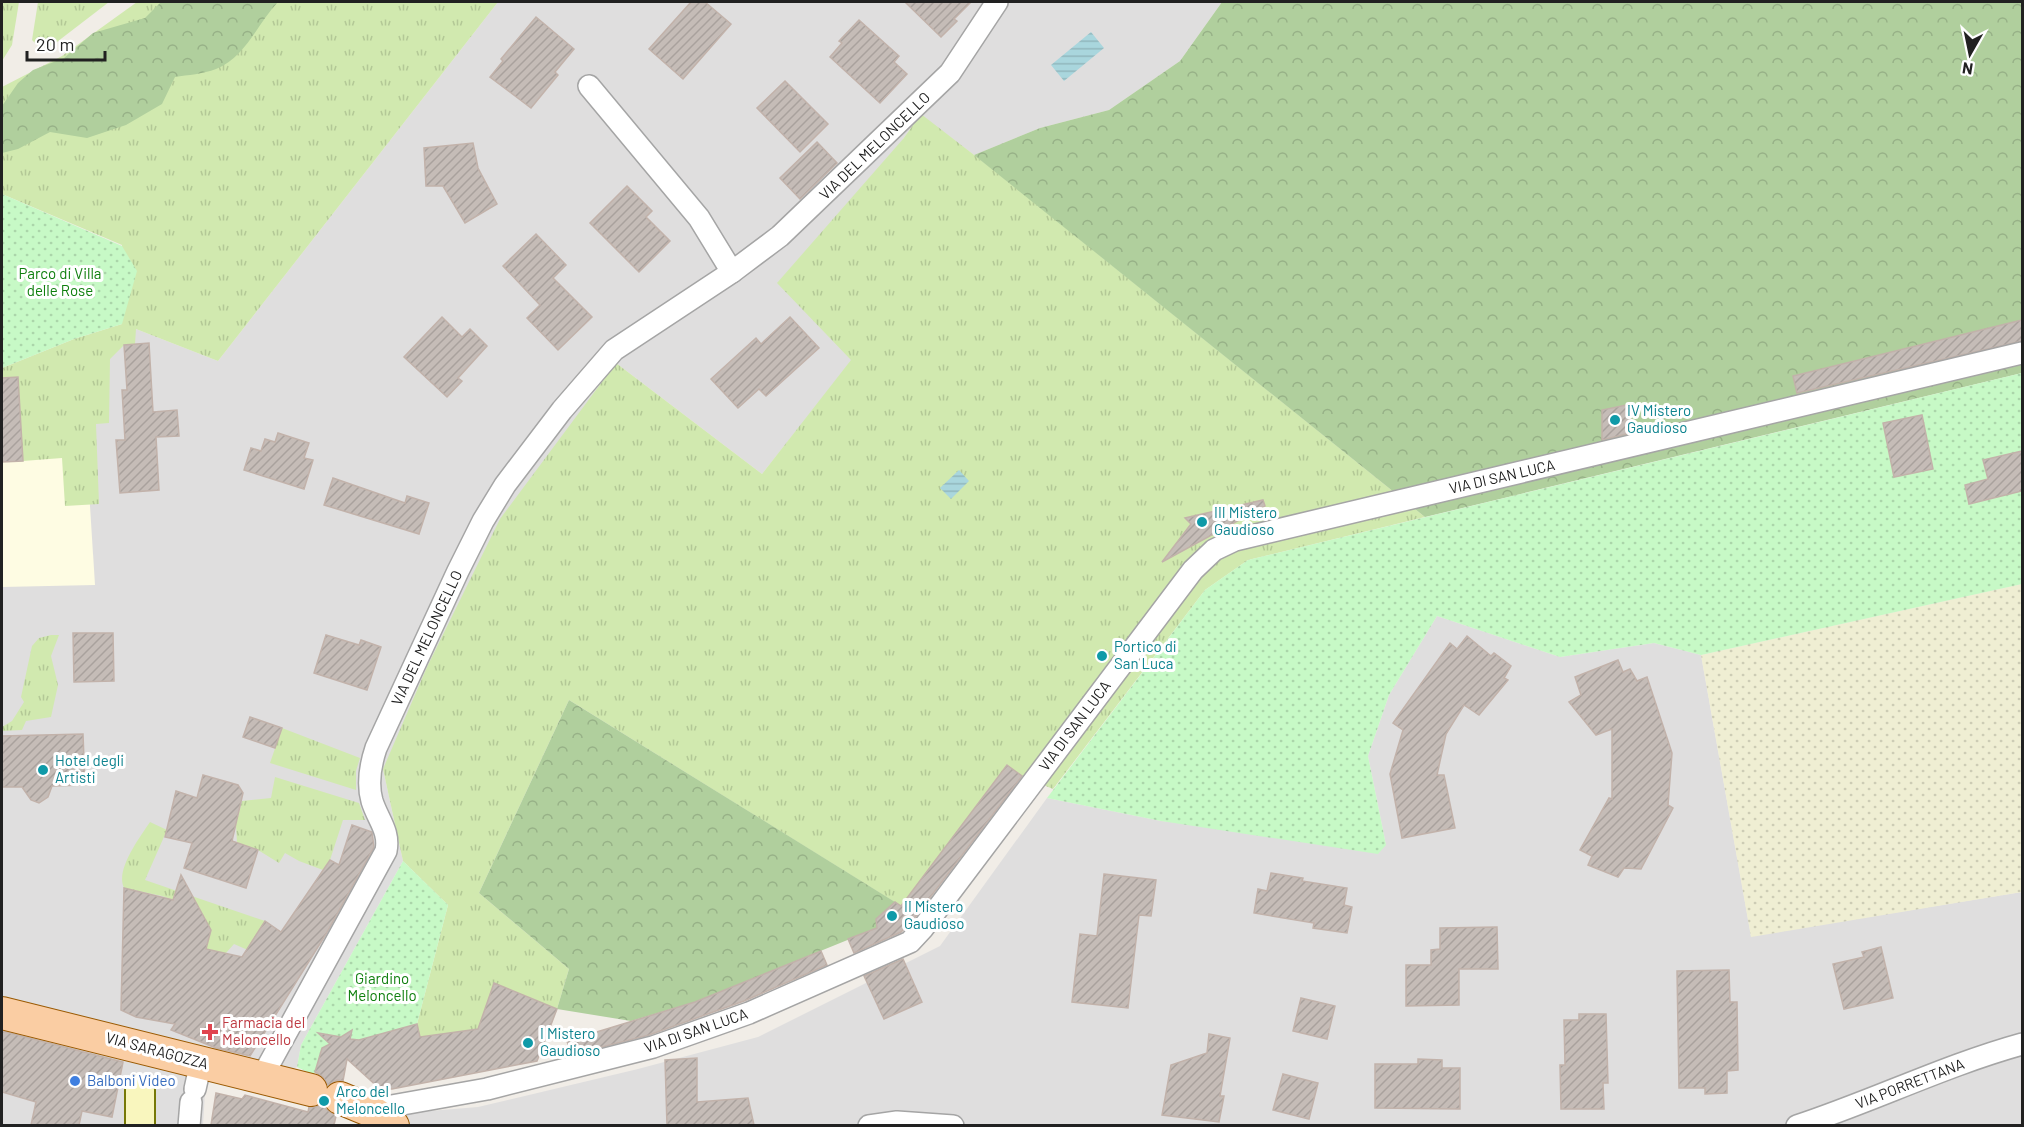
<svg xmlns="http://www.w3.org/2000/svg" width="2024" height="1127" font-family="Barlow,sans-serif">
<style>
.residential{fill:#dfdede}
.education{fill:#fefce3}
.farmland{fill:url(#farmland-dots)}
.grass{fill:url(#grass-tufts)}
.forest{fill:url(#forest-crowns)}
.park{fill:url(#park-dots)}
.water{fill:url(#water-rules)}
.building{fill:url(#building-hatch);stroke:#c2b2aa;stroke-width:1.5}
.lines{fill:none;stroke-linecap:round;stroke-linejoin:round}
.street-casing{stroke:#a5a5a5;stroke-width:24}
.secondary-casing{stroke:#767807;stroke-width:32}
.primary-casing{stroke:#9a5a03;stroke-width:34}
.street{stroke:#fff;stroke-width:21}
.secondary{stroke:#f9f6be;stroke-width:28}
.primary{stroke:#facda3;stroke-width:32}
.culture-dot{fill:#0f9aa8;stroke:#fff;stroke-width:2}
.health-dot{fill:#e0444e;stroke:#fff;stroke-width:2}
.shop-dot{fill:#3f7fe0;stroke:#fff;stroke-width:2}
.labels{text-anchor:middle;stroke-width:6;stroke-linejoin:round;paint-order:stroke}
.street-label{font-size:15px;fill:#212121;stroke:#fff}
.park-label{font-size:15px;fill:#0f7f0e;stroke:#fff}
.culture-label{font-size:15px;fill:#0d838f;stroke:#fff;text-anchor:start}
.health-label{font-size:15px;fill:#be3a42;stroke:#fff;text-anchor:start}
.shop-label{font-size:15px;fill:#366cbe;stroke:#fff;text-anchor:start}
</style>
<defs>
<pattern id="farmland-dots" width="8" height="8" patternUnits="userSpaceOnUse" patternTransform="scale(1.5)"><rect width="8" height="8" fill="#efeed3"/><path d="M2 2h.1M6 6h.1" fill="none" stroke="#cdccb5" stroke-width="1.8" stroke-linecap="round"/></pattern>
<pattern id="grass-tufts" width="24" height="20" patternUnits="userSpaceOnUse" patternTransform="scale(1.5)"><rect width="24" height="20" fill="#d1e9af"/><path d="M3 7l-1-3M5 7V3M7 7l1-3M15 17l-1-3M17 17v-4M19 17l1-3" fill="none" stroke="#b3c896"/></pattern>
<pattern id="forest-crowns" width="20" height="18" patternUnits="userSpaceOnUse" patternTransform="scale(1.5)"><rect width="20" height="18" fill="#b0cf9d"/><path d="M2 6a3 3 0 1 1 6 0M12 15a3 3 0 1 1 6 0" fill="none" stroke="#97b187"/></pattern>
<pattern id="park-dots" width="8" height="8" patternUnits="userSpaceOnUse" patternTransform="scale(1.5)"><rect width="8" height="8" fill="#c7f9c6"/><path d="M2 2h.1M6 6h.1" fill="none" stroke="#abd5aa" stroke-width="1.8" stroke-linecap="round"/></pattern>
<pattern id="water-rules" width="6" height="5" patternUnits="userSpaceOnUse" patternTransform="scale(1.5)"><rect width="6" height="5" fill="#a9d6dd"/><path d="M0 2.5h6" fill="none" stroke="#91b7bd"/></pattern>
<pattern id="building-hatch" width="6" height="6" patternUnits="userSpaceOnUse" patternTransform="scale(1.5)"><rect width="6" height="6" fill="#c5bcb7"/><path d="M-1 1l2-2M0 6l6-6M5 7l2-2" fill="none" stroke="#a9a19d"/></pattern>
</defs>
<rect width="100%" height="100%" fill="#f1ede7"/>
<!-- residential -->
<g class="residential">
<path d="M 498,2 L 1222,2 L 1180,61 L 1109,110 L 1040,128 L 974,155 L 921,115 L 903,139 L 852,360 L 762,474 L 616,363 L 383,769 L 403,861 L 301,1045 L 297,1067 L 259,1085 L 2,1005 L 2,368 L 136,329 L 218,361 Z"/>
<path d="M 1437,616 L 1560,657 L 1654,643 L 1701,655 L 1751,936 L 2022,892 L 2022,1125 L 400,1126 L 393,1114 L 478,1107 L 638,1069 L 758,1037 L 940,946 L 1047,798 L 1161,821 L 1386,845 L 1368,756 L 1389,695 Z"/>
<path d="M 2,1008 L 206,1076 L 203,1125 L 2,1126 Z"/>
</g>
<!-- education -->
<path class="education" d="M 83,396 L 95,585 L 2,587 L 2,401 Z"/>
<!-- farmland -->
<path class="farmland" d="M 2022,584 L 2022,892 L 1751,937 L 1701,655 Z"/>
<!-- grass -->
<g class="grass">
<path d="M 2,2 L 19,2 L 12,45 L 2,61 Z"/>
<path d="M 38,2 L 109,2 L 53,45 C 43,48 38,47 32,40 Z"/>
<path d="M 137,2 L 498,2 L 218,361 L 136,329 L 135,344 L 124,345 L 110,359 L 109,423 L 96,424 L 99,504 L 65,506 L 62,458 L 23,461 L 20,415 L 2,416 L 2,368 L 74,339 L 122,324 L 122,245 L 2,194 L 2,87 L 62,56 Z"/>
<path d="M 921,114 L 991,168 L 1425,517 L 1248,560 L 1205,590 L 1053,789 L 1005,769 L 901,906 L 569,700 L 479,893 L 569,969 L 557,1009 L 494,984 L 478,1029 L 420,1037 L 417,1024 L 448,905 L 403,861 L 383,769 L 427,667 L 500,519 L 616,363 L 762,474 L 851,360 L 777,283 L 903,139 Z"/>
<path d="M 51,635 L 59,635 L 51,656 L 58,685 L 51,717 L 26,721 L 22,730 L 2,731 L 2,727 L 12,721 L 24,702 L 21,697 L 32,646 L 39,638 Z"/>
<path d="M 282,728 L 360,758 L 356,771 L 356,790 L 270,763 Z"/>
<path d="M 275,777 L 359,803 L 365,820 L 343,820 L 330,860 L 323,870 L 299,861 L 285,853 L 279,863 L 258,850 L 237,843 L 236,825 L 242,801 L 271,798 Z"/>
<path d="M 150,822 L 167,830 L 145,880 L 265,921 L 250,951 L 234,944 L 218,962 L 212,950 L 206,949 L 199,909 L 162,896 L 124,888 C 115,870 140,837 150,822 Z"/>
</g>
<!-- forest -->
<g class="forest">
<path d="M 161,2 L 278,2 C 257,24 246,57 216,69 C 203,74 188,75 175,77 L 162,104 L 126,125 L 87,138 L 50,132 L 18,149 L 2,153 L 2,106 L 18,83 L 33,70 L 64,58 L 93,33 L 145,18 Z"/>
<path d="M 1222,2 L 2022,2 L 2022,373 L 1425,517 L 974,155 L 1040,128 L 1109,110 L 1180,61 Z"/>
<path d="M 569,700 L 895,902 L 876,919 L 877,928 L 695,1002 L 631,1021 L 557,1009 L 569,969 L 479,893 Z"/>
</g>
<!-- park -->
<g class="park">
<path d="M 2,194 L 122,246 L 137,271 L 122,324 L 74,339 L 2,368 Z"/>
<path d="M 2022,373 L 2022,584 L 1701,655 L 1654,643 L 1560,657 L 1437,616 L 1389,695 L 1368,756 L 1386,845 L 1378,854 L 1161,821 L 1047,798 L 1205,590 L 1248,560 Z"/>
<path d="M 403,861 L 448,905 L 417,1024 L 359,1040 L 341,1037 L 322,1049 L 314,1075 L 297,1067 L 301,1045 Z"/>
</g>
<!-- water -->
<g class="water">
<path d="M 1091,32 L 1104,48 L 1064,81 L 1051,65 Z"/>
<path d="M 959,470 L 969,481 L 951,499 L 940,488 Z"/>
</g>
<!-- building -->
<g class="building">
<path d="M 691,2 L 705,2 L 731,24 L 683,79 L 649,49 Z"/>
<path d="M 905,2 L 971,2 L 954,19 L 957,21 L 941,37 Z"/>
<path d="M 536,17 L 574,49 L 555,72 L 558,75 L 531,108 L 490,77 L 503,61 L 501,59 Z"/>
<path d="M 859,20 L 899,56 L 894,62 L 907,74 L 880,103 L 830,57 L 842,43 L 839,41 Z"/>
<path d="M 785,81 L 828,124 L 800,152 L 757,108 Z"/>
<path d="M 817,142 L 837,163 L 800,199 L 780,178 Z"/>
<path d="M 473,143 L 478,168 L 497,204 L 465,223 L 443,186 L 426,186 L 424,148 Z"/>
<path d="M 627,186 L 652,211 L 646,217 L 670,241 L 639,272 L 590,223 Z"/>
<path d="M 536,234 L 566,265 L 553,278 L 592,317 L 558,350 L 527,318 L 540,305 L 503,266 Z"/>
<path d="M 442,317 L 462,337 L 470,329 L 487,346 L 458,378 L 462,381 L 447,397 L 404,357 Z"/>
<path d="M 790,317 L 819,348 L 766,396 L 759,389 L 738,408 L 711,379 L 756,338 L 761,344 Z"/>
<path d="M 2022,320 L 2022,341 L 1797,393 L 1793,376 Z"/>
<path d="M 149,343 L 153,412 L 177,410 L 179,436 L 156,437 L 159,490 L 120,493 L 116,440 L 125,440 L 122,390 L 127,390 L 124,345 Z"/>
<path d="M 18,377 L 23,461 L 2,462 L 2,378 Z"/>
<path d="M 1626,405 L 1635,432 L 1602,440 L 1602,410 Z"/>
<path d="M 1922,415 L 1933,469 L 1894,477 L 1883,423 Z"/>
<path d="M 278,433 L 309,443 L 304,458 L 313,460 L 304,489 L 244,470 L 251,448 L 261,451 L 265,439 L 275,442 Z"/>
<path d="M 2022,451 L 2022,491 L 1969,504 L 1965,485 L 1988,479 L 1983,460 Z"/>
<path d="M 333,478 L 405,503 L 407,496 L 429,503 L 419,534 L 324,505 Z"/>
<path d="M 1263,500 L 1265,506 L 1162,562 L 1191,524 L 1185,518 Z"/>
<path d="M 73,633 L 113,633 L 114,681 L 74,682 Z"/>
<path d="M 326,635 L 359,645 L 361,640 L 381,647 L 367,690 L 314,673 Z"/>
<path d="M 1467,636 L 1491,656 L 1494,653 L 1511,666 L 1504,678 L 1508,680 L 1479,715 L 1464,705 L 1446,734 L 1437,775 L 1444,775 L 1455,828 L 1402,838 L 1390,774 L 1403,730 L 1393,723 L 1450,643 L 1457,649 Z"/>
<path d="M 1618,660 L 1623,672 L 1630,669 L 1637,681 L 1647,677 L 1672,753 L 1668,805 L 1673,808 L 1641,869 L 1624,868 L 1618,877 L 1588,865 L 1592,856 L 1580,850 L 1609,798 L 1612,799 L 1612,729 L 1596,735 L 1569,702 L 1581,695 L 1575,677 Z"/>
<path d="M 250,717 L 282,728 L 275,748 L 243,737 Z"/>
<path d="M 83,734 L 85,785 L 52,786 L 48,797 L 39,803 L 31,800 L 22,787 L 2,787 L 2,736 Z"/>
<path d="M 1007,765 L 1022,776 L 913,920 L 901,932 L 854,953 L 848,939 L 877,928 L 876,919 L 895,902 L 901,906 Z"/>
<path d="M 203,775 L 238,785 L 243,793 L 232,841 L 258,850 L 246,888 L 184,868 L 192,843 L 165,837 L 176,791 L 197,798 Z"/>
<path d="M 352,825 L 372,832 L 374,847 L 326,934 L 250,1056 L 216,1048 L 171,1030 L 175,1024 L 136,1017 L 121,1010 L 124,888 L 173,900 L 181,875 L 211,930 L 206,949 L 242,957 L 265,921 L 281,932 L 330,860 L 339,865 Z"/>
<path d="M 1271,873 L 1303,878 L 1302,881 L 1347,888 L 1344,905 L 1352,907 L 1347,933 L 1313,928 L 1314,923 L 1254,913 L 1258,889 L 1267,891 Z"/>
<path d="M 1104,874 L 1156,880 L 1151,916 L 1139,915 L 1128,1008 L 1072,1002 L 1080,934 L 1097,936 Z"/>
<path d="M 1497,927 L 1498,969 L 1459,969 L 1459,1005 L 1406,1006 L 1406,965 L 1431,965 L 1431,950 L 1440,949 L 1440,928 Z"/>
<path d="M 1881,947 L 1893,998 L 1844,1009 L 1833,964 L 1864,957 L 1862,952 Z"/>
<path d="M 821,951 L 827,965 L 744,1001 L 649,1035 L 571,1055 L 567,1041 L 695,1002 Z"/>
<path d="M 903,959 L 922,1002 L 884,1019 L 864,976 Z"/>
<path d="M 1729,970 L 1730,1002 L 1737,1002 L 1738,1070 L 1727,1071 L 1727,1093 L 1705,1094 L 1705,1088 L 1679,1088 L 1677,971 Z"/>
<path d="M 494,983 L 557,1009 L 537,1061 L 392,1089 L 380,1089 L 347,1059 L 343,1081 L 337,1080 L 328,1085 L 323,1077 L 315,1072 L 322,1048 L 330,1044 L 318,1033 L 341,1037 L 352,1030 L 350,1039 L 359,1040 L 417,1024 L 420,1037 L 478,1029 Z"/>
<path d="M 1301,998 L 1335,1006 L 1327,1039 L 1293,1031 Z"/>
<path d="M 1579,1014 L 1606,1014 L 1608,1083 L 1603,1083 L 1604,1109 L 1561,1109 L 1560,1065 L 1565,1065 L 1564,1020 L 1579,1020 Z"/>
<path d="M 2,1031 L 123,1062 L 112,1117 L 82,1111 L 79,1125 L 31,1125 L 36,1102 L 2,1092 Z"/>
<path d="M 1209,1034 L 1230,1038 L 1220,1096 L 1224,1096 L 1219,1122 L 1162,1115 L 1171,1065 L 1207,1053 Z"/>
<path d="M 697,1058 L 697,1102 L 748,1098 L 754,1125 L 667,1125 L 665,1060 Z"/>
<path d="M 1418,1059 L 1442,1060 L 1442,1068 L 1460,1068 L 1460,1109 L 1375,1108 L 1375,1064 L 1418,1064 Z"/>
<path d="M 1283,1074 L 1318,1083 L 1309,1119 L 1273,1110 Z"/>
<path d="M 216,1093 L 242,1099 L 245,1095 L 308,1112 L 309,1107 L 316,1107 L 323,1103 L 326,1109 L 336,1116 L 334,1125 L 211,1125 Z"/>
</g>
<g class="lines">
<defs>
<g id="street">
<path d="M 732,272 L 780,236 L 950,73 L 997,2"/>
<path d="M 262,1077 L 386,851 C 390,831 378,820 372,801 C 367,783 370,766 376,748 L 458,571 L 483,521 L 505,485 L 562,410 L 614,350 L 732,272 L 699,218 L 589,86"/>
<path d="M 195,1089 L 201,1062"/>
<path d="M 369,1110 L 487,1089 L 653,1047 L 749,1013 L 910,942 L 923,928 L 1193,570 L 1214,550 L 1235,540 L 2022,353"/>
<path d="M 189,1126 L 191,1102"/>
<path d="M 869,1126 L 897,1122 L 953,1126"/>
<path d="M 1797,1126 C 1873,1101 1946,1065 2022,1044"/>
</g>
<path id="secondary" d="M 140,1126 L 140,1090"/>
<g id="primary">
<path d="M 2,1013 L 311,1090"/>
<path d="M 340,1098 L 369,1110 L 393,1126"/>
</g>
</defs>
<!-- street casing -->
<use href="#street" class="street-casing"/>
<!-- secondary casing -->
<use href="#secondary" class="secondary-casing"/>
<!-- primary casing -->
<use href="#primary" class="primary-casing"/>
<!-- street -->
<use href="#street" class="street"/>
<!-- secondary -->
<use href="#secondary" class="secondary"/>
<!-- primary -->
<use href="#primary" class="primary"/>
</g>
<!-- markers -->
<g class="culture-dot">
<circle cx="1615" cy="420" r="6"/>
<circle cx="1202" cy="522" r="6"/>
<circle cx="1102" cy="656" r="6"/>
<circle cx="43" cy="770" r="6"/>
<circle cx="892" cy="916" r="6"/>
<circle cx="528" cy="1043" r="6"/>
<circle cx="324" cy="1101" r="6"/>
</g>
<path class="health-dot" d="M207 1023h6v6h6v6h-6v6h-6v-6h-6v-6h6z"/>
<circle class="shop-dot" cx="75" cy="1081" r="6"/>
<g class="labels">
<!-- street labels -->
<g class="street-label">
<text transform="translate(875 146) rotate(-44)" y="5">VIA DEL MELONCELLO</text>
<text transform="translate(1502 477) rotate(-13)" y="5">VIA DI SAN LUCA</text>
<text transform="translate(427 638) rotate(-65)" y="5">VIA DEL MELONCELLO</text>
<text transform="translate(1075 726) rotate(-53)" y="5">VIA DI SAN LUCA</text>
<text transform="translate(696 1031) rotate(-19)" y="5">VIA DI SAN LUCA</text>
<text transform="translate(157 1051) rotate(15)" y="5">VIA SARAGOZZA</text>
<text transform="translate(1910 1084) rotate(-21)" y="5">VIA PORRETTANA</text>
</g>
<!-- park labels -->
<g class="park-label">
<text x="60" y="279">Parco di Villa<tspan x="60" dy="17">delle Rose</tspan></text>
<text x="382" y="984">Giardino<tspan x="382" dy="17">Meloncello</tspan></text>
</g>
<!-- culture labels -->
<g class="culture-label">
<text x="1627" y="416">IV Mistero<tspan x="1627" dy="17">Gaudioso</tspan></text>
<text x="1214" y="518">III Mistero<tspan x="1214" dy="17">Gaudioso</tspan></text>
<text x="1114" y="652">Portico di<tspan x="1114" dy="17">San Luca</tspan></text>
<text x="55" y="766">Hotel degli<tspan x="55" dy="17">Artisti</tspan></text>
<text x="904" y="912">II Mistero<tspan x="904" dy="17">Gaudioso</tspan></text>
<text x="540" y="1039">I Mistero<tspan x="540" dy="17">Gaudioso</tspan></text>
<text x="336" y="1097">Arco del<tspan x="336" dy="17">Meloncello</tspan></text>
</g>
<!-- health labels -->
<g class="health-label">
<text x="222" y="1028">Farmacia del<tspan x="222" dy="17">Meloncello</tspan></text>
</g>
<!-- shop labels -->
<g class="shop-label">
<text x="87" y="1086">Balboni Video</text>
</g>
</g>
<!-- border -->
<rect width="2024" height="1127" fill="none" stroke="#212121" stroke-width="6"/>
<!-- north arrow -->
<g transform="translate(1970 54) rotate(189)" stroke="#ffffff" stroke-width="4.5" paint-order="stroke">
<path d="M0-4.5L10 22L0 15L-10 22Z" fill="#212121"/>
<text y="-9" font-size="16" font-weight="bold" text-anchor="middle" fill="#212121">N</text>
</g>
<!-- scale -->
<path d="M27 51v9h78v-9" fill="none" stroke="#212121" stroke-width="3"/>
<text x="36" y="51" font-size="18" fill="#212121" stroke="#ffffff" stroke-width="4.5" paint-order="stroke">20 m</text>
</svg>
